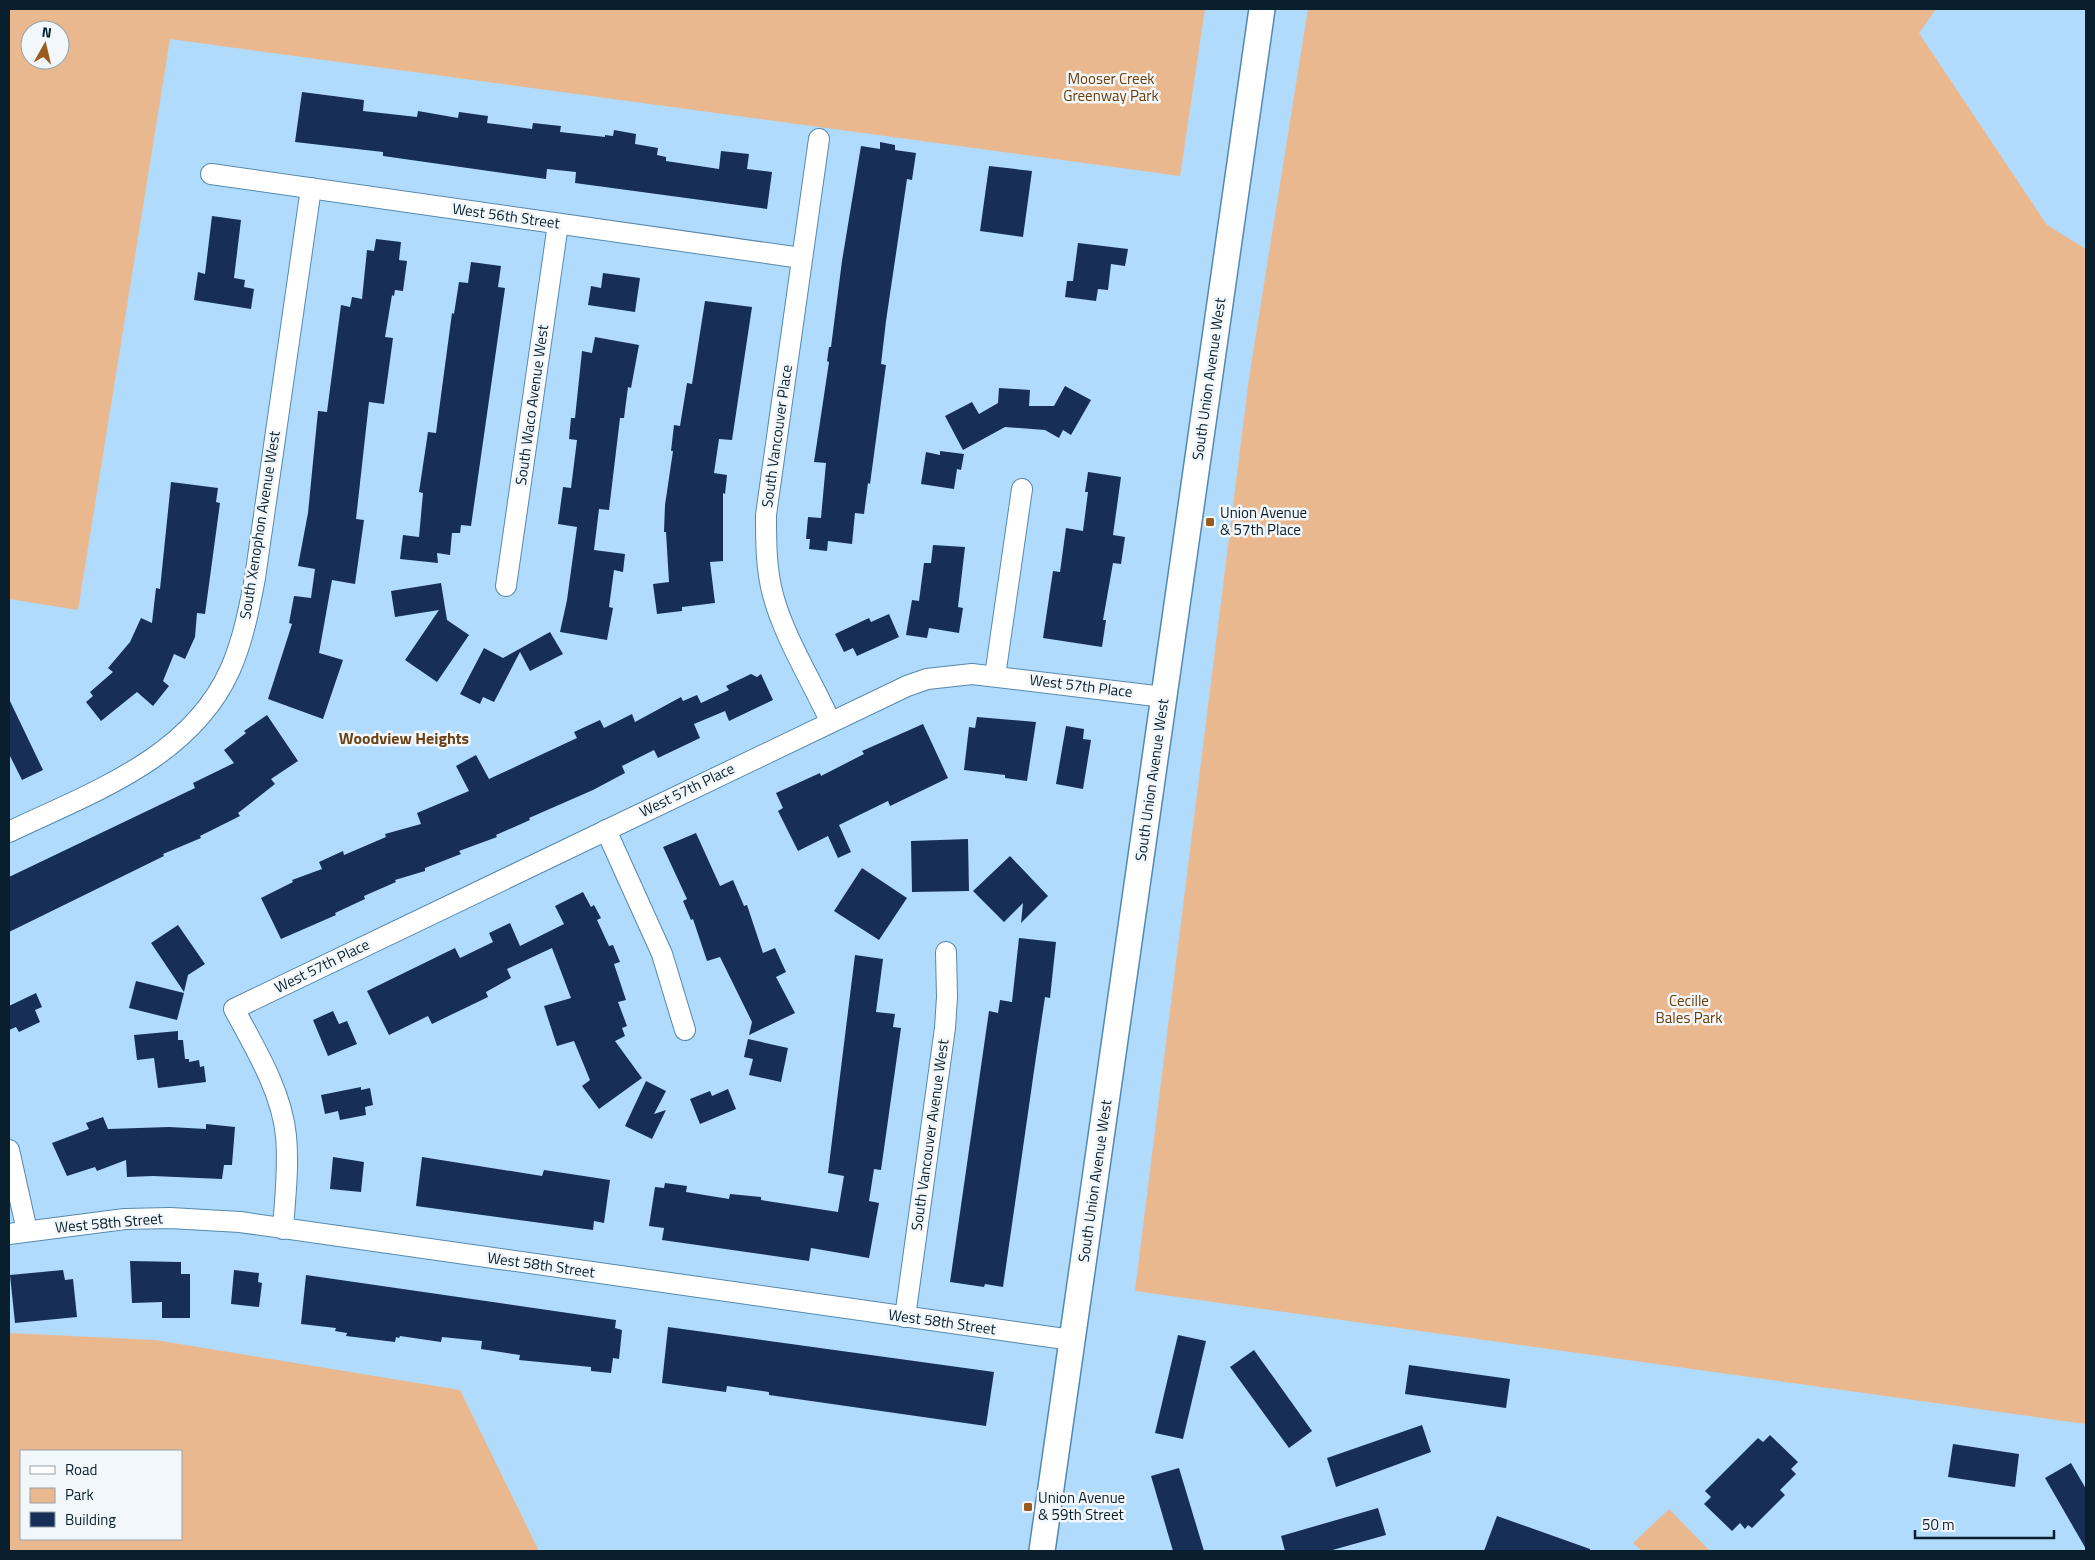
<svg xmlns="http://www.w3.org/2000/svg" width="2095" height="1560" font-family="'Titillium Web',sans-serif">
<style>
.green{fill:#eab88e;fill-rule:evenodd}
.building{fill:#172e59}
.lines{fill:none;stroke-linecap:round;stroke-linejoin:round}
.minor-casing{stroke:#5588ae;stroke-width:22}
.tertiary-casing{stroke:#5588ae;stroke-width:28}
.minor{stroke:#fff;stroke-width:20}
.tertiary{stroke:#fff;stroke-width:25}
.poi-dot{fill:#985c1e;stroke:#f2f7fb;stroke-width:2}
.labels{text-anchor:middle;stroke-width:5;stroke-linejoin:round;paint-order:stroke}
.park-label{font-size:15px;fill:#6b3c05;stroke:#f2f7fb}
.street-label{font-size:15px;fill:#091f2d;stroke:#f2f7fb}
.poi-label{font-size:15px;fill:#091f2d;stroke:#f2f7fb;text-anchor:start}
.neighbourhood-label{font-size:16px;font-weight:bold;fill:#6b4118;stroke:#f2f7fb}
</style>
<rect width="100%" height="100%" fill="#b1dbfc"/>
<!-- green -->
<g class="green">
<path d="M 9,9 L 1205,9 L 1180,176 L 170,39 L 78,610 L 9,599 ZM 30,30 L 60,30 L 60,60 L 30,60 Z"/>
<path d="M 1308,9 L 1936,9 L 1919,33 L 2047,225 L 2086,249 L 2086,1424 L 1135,1291 L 1249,378 Z"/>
<path d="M 9,1333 L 155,1340 L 460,1390 L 539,1551 L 9,1551 ZM 21,1451 L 181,1451 L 181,1539 L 21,1539 Z"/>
<path d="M 1669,1509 L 1710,1551 L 1642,1551 L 1633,1543 Z"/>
</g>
<!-- building -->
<g class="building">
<path d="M 302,92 L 364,100 L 363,111 L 417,117 L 418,111 L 458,118 L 459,112 L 488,116 L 487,123 L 532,129 L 533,123 L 561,126 L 560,132 L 605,137 L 605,135 L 613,136 L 614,130 L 636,134 L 635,144 L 658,148 L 657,155 L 666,157 L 666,161 L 719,169 L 721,151 L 749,154 L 747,169 L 772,172 L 767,209 L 575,183 L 576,172 L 547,169 L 546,179 L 383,156 L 383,152 L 295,142 Z"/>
<path d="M 880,142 L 895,145 L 895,150 L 916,153 L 912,180 L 907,179 L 886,321 L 881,364 L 886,365 L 870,484 L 868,483 L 864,514 L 855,513 L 852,544 L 828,541 L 827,551 L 809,549 L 810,539 L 806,539 L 808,517 L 821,518 L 826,463 L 814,462 L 829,362 L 827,361 L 829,347 L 831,347 L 842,261 L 861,146 L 880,149 Z"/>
<path d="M 989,166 L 1032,171 L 1023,237 L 980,231 Z"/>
<path d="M 212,216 L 241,220 L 234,278 L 245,280 L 244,287 L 254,289 L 251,309 L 194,300 L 198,272 L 205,274 Z"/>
<path d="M 376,239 L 401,242 L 399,260 L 407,261 L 403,291 L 395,290 L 394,296 L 392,295 L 385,337 L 393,338 L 384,404 L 369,402 L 356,519 L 364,520 L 355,584 L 332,580 L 319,653 L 343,660 L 323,719 L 268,699 L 292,624 L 289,623 L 294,596 L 311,598 L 315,569 L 298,566 L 308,513 L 318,411 L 327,412 L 341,305 L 350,307 L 352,297 L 362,299 L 367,250 L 374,251 Z"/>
<path d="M 1078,243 L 1128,249 L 1125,266 L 1111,264 L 1108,290 L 1098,289 L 1096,301 L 1065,297 L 1067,281 L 1073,281 Z"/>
<path d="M 471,262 L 501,266 L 498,287 L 505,288 L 471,526 L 461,525 L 460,533 L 452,533 L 450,555 L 437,553 L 438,563 L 400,559 L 403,535 L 419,537 L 423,493 L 419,492 L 428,432 L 436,433 L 452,313 L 454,314 L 459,282 L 468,283 Z"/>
<path d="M 603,273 L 640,278 L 635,312 L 588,305 L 591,286 L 601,288 Z"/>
<path d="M 705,301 L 752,307 L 732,440 L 719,439 L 714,473 L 727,475 L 725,494 L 723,493 L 723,561 L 710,562 L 715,603 L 682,607 L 682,611 L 657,614 L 653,584 L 669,582 L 666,532 L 664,532 L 665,505 L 673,451 L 671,451 L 674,425 L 680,426 L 687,383 L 692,384 Z"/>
<path d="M 595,337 L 639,345 L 631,388 L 628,387 L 624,418 L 620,418 L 609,510 L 599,509 L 594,550 L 625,554 L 623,572 L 614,570 L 609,607 L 613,608 L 607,640 L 560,632 L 567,600 L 577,527 L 558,524 L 563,487 L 571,488 L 577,440 L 569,439 L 571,418 L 575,418 L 582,351 L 592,353 Z"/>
<path d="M 1065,386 L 1091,400 L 1071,435 L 1063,430 L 1059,438 L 1045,430 L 1005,427 L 963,450 L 945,416 L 972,402 L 979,414 L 998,403 L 999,388 L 1030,390 L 1029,406 L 1054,406 Z"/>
<path d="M 940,451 L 964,454 L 961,470 L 957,469 L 954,489 L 921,484 L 926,452 L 940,455 Z"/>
<path d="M 1088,472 L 1121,477 L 1113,535 L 1125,537 L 1121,564 L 1113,563 L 1103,620 L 1106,620 L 1102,647 L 1043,638 L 1053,571 L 1060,572 L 1066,528 L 1083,531 L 1088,492 L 1085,492 Z"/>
<path d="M 171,482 L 218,488 L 216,502 L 220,503 L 205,614 L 197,613 L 195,637 L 185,659 L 174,654 L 163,681 L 169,686 L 153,706 L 137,692 L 101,721 L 86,702 L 93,696 L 90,692 L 113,672 L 108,668 L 130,642 L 141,618 L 152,623 L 156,588 L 160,589 Z"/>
<path d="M 933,545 L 965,547 L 958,607 L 963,608 L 959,633 L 929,628 L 927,638 L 906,635 L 912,600 L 919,601 L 924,563 L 931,563 Z"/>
<path d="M 441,583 L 447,620 L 469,635 L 437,682 L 405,660 L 439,610 L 395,617 L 391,591 Z"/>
<path d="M 889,614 L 899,637 L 857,656 L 853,648 L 844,652 L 835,634 L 869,618 L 871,622 Z"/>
<path d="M 550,632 L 563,654 L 530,671 L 520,652 L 494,702 L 483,697 L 480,704 L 460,694 L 484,648 L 503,658 Z"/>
<path d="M 751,674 L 757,677 L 761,674 L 773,700 L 729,721 L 725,711 L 694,724 L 700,738 L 658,758 L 654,750 L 622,766 L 625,773 L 593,790 L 529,818 L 530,820 L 496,835 L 497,837 L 459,851 L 461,854 L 425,868 L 425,871 L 395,880 L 396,882 L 364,896 L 365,899 L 335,913 L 336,915 L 281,939 L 261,898 L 293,882 L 292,880 L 322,869 L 319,862 L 343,851 L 344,855 L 386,837 L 385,834 L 421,824 L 417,813 L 469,791 L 456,766 L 476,755 L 489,779 L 577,738 L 574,732 L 600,720 L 604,728 L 632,714 L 635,722 L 681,697 L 683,701 L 697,695 L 701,703 L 729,690 L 726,686 Z"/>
<path d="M 9,699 L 43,770 L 22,780 L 9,754 Z"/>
<path d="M 267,715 L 298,761 L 271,779 L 275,784 L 238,813 L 240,816 L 200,836 L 201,838 L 163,854 L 164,856 L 9,932 L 9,877 L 195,788 L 193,783 L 234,763 L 224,750 L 246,733 L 244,731 Z"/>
<path d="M 977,717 L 1036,722 L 1027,781 L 1005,778 L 1005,775 L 964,770 L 969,727 L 975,728 Z"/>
<path d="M 923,724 L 948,778 L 890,806 L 888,801 L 839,825 L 851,852 L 838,858 L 828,836 L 798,851 L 778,811 L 783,808 L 776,793 L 820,773 L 821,776 L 864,754 L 862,751 Z"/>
<path d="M 1066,726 L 1084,729 L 1083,739 L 1091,740 L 1083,789 L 1056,784 Z"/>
<path d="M 696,833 L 720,886 L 733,880 L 744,906 L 747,905 L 763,953 L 775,948 L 786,972 L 776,977 L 795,1013 L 749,1035 L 752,1022 L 720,957 L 707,961 L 693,919 L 691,920 L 683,901 L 687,899 L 663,847 Z"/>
<path d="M 968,839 L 969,891 L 912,892 L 911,841 Z"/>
<path d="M 1010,856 L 1048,896 L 1021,923 L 1023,903 L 1004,922 L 973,891 Z"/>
<path d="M 862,868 L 907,898 L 879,940 L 834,911 Z"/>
<path d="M 583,892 L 591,907 L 594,905 L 601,918 L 597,920 L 609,946 L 613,945 L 620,962 L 614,964 L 626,1000 L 618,1002 L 627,1026 L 622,1028 L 625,1036 L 615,1041 L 642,1078 L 599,1109 L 582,1086 L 590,1080 L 574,1041 L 557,1046 L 544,1006 L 571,998 L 552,948 L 507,969 L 511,978 L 486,992 L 488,997 L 432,1024 L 428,1016 L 389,1035 L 367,991 L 455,948 L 460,958 L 493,942 L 489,933 L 510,923 L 520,946 L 564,924 L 555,906 Z"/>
<path d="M 178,925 L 205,964 L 188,975 L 184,992 L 151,943 Z"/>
<path d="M 1019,938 L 1056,942 L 1050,998 L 1045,997 L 1036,1057 L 1003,1287 L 985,1284 L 984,1287 L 950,1282 L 989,1011 L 998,1013 L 1000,1000 L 1012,1002 Z"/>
<path d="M 855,955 L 883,959 L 876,1012 L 895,1014 L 893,1027 L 901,1028 L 881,1170 L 874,1169 L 869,1201 L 879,1203 L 869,1258 L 811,1248 L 809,1261 L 662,1240 L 664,1228 L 649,1226 L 655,1187 L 664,1188 L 665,1183 L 687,1186 L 686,1192 L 729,1199 L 730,1194 L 761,1197 L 761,1200 L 838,1212 L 844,1176 L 828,1173 Z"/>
<path d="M 136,981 L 184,993 L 177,1020 L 129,1008 Z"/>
<path d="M 36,993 L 42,1007 L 35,1010 L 40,1022 L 19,1032 L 16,1027 L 9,1030 L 9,1006 Z"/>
<path d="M 333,1011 L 339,1024 L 347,1021 L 357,1044 L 328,1056 L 313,1020 Z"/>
<path d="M 178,1031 L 178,1040 L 183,1040 L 185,1059 L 189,1059 L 189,1062 L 199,1060 L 200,1067 L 204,1066 L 206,1082 L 158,1088 L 154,1058 L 137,1060 L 134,1035 Z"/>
<path d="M 748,1039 L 788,1048 L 781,1082 L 749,1075 L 753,1059 L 744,1057 Z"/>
<path d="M 646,1081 L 666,1091 L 654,1114 L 666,1110 L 652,1139 L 625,1126 Z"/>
<path d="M 361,1087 L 361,1090 L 370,1088 L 373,1105 L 365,1107 L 366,1115 L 340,1120 L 338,1111 L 325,1114 L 321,1095 Z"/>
<path d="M 728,1089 L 736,1109 L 700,1124 L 690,1099 L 710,1091 L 712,1096 Z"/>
<path d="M 103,1117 L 108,1129 L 169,1127 L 206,1129 L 206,1124 L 235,1127 L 232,1165 L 224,1165 L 222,1179 L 153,1176 L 127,1177 L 126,1160 L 97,1171 L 95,1167 L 67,1176 L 52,1143 L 89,1129 L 86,1123 Z"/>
<path d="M 333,1157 L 364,1162 L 361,1192 L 330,1189 Z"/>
<path d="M 422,1157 L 542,1176 L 544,1170 L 610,1180 L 604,1223 L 594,1221 L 593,1230 L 416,1206 Z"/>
<path d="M 130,1261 L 181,1262 L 181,1274 L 190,1274 L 190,1318 L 162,1318 L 162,1302 L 132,1303 Z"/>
<path d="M 63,1270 L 65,1280 L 73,1279 L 77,1317 L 15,1323 L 10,1275 Z"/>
<path d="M 234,1270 L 259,1273 L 258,1282 L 262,1283 L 259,1307 L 231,1304 Z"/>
<path d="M 306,1275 L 616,1320 L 615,1328 L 622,1330 L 619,1359 L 613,1358 L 611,1373 L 591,1371 L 591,1367 L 519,1360 L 520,1355 L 481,1349 L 482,1341 L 442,1337 L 441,1342 L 400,1336 L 399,1338 L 396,1337 L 395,1342 L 346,1336 L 347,1333 L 335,1331 L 336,1328 L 301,1324 Z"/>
<path d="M 668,1327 L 994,1372 L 986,1426 L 769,1395 L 769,1392 L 727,1386 L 726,1392 L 662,1383 Z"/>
<path d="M 1178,1335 L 1206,1341 L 1183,1439 L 1155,1433 Z"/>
<path d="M 1254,1350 L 1312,1431 L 1289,1448 L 1230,1367 Z"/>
<path d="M 1409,1365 L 1510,1379 L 1506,1408 L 1405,1394 Z"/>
<path d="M 1422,1425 L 1431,1452 L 1336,1487 L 1327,1458 Z"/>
<path d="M 1770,1435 L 1798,1462 L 1791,1469 L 1796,1474 L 1780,1490 L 1785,1495 L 1752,1528 L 1748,1525 L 1745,1529 L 1740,1523 L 1732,1531 L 1704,1504 L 1711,1497 L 1705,1491 L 1758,1438 L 1763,1442 Z"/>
<path d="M 1953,1444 L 2019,1454 L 2015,1487 L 1948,1477 Z"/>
<path d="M 2071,1463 L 2086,1489 L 2086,1549 L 2045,1478 Z"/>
<path d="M 1179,1468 L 1204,1551 L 1173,1551 L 1151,1476 Z"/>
<path d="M 1378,1508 L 1386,1535 L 1329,1551 L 1285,1551 L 1281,1536 Z"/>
<path d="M 1497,1516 L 1590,1549 L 1590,1551 L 1484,1551 Z"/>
</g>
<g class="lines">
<defs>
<g id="minor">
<path d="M 819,139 L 766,515 C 766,542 766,569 773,595 C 784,637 812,681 830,721"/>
<path d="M 211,174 L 801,258"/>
<path d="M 506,586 L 558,224"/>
<path d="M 995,676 L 1022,489"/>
<path d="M 606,830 L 662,954 L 685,1030"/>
<path d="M 9,832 C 90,793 190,759 230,670 C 243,641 249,609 255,578 L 311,188"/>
<path d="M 9,1150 L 27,1231"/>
<path d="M 283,1229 C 285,1198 289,1167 286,1136 C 282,1092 255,1048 234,1009 L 907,686 L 927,679 L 972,674 L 1164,697"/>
<path d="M 9,1234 L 125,1219 L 170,1218 L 240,1222 L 1072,1340"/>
<path d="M 905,1317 L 945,1028 L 947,997 L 946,952"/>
</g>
<path id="tertiary" d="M 1042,1551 L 1262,9"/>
</defs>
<!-- minor casing -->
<use href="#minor" class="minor-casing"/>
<!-- tertiary casing -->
<use href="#tertiary" class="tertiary-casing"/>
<!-- minor -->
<use href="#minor" class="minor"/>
<!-- tertiary -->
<use href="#tertiary" class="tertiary"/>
</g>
<!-- markers -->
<g class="poi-dot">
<rect x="1205" y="517" width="10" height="10" rx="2.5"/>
<rect x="1023" y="1502" width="10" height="10" rx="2.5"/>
</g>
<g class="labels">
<!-- park labels -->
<g class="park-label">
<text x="1111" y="84">Mooser Creek<tspan x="1111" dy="17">Greenway Park</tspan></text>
<text x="1689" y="1006">Cecille<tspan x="1689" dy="17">Bales Park</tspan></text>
</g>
<!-- street labels -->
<g class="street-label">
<text transform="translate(506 216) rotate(8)" y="5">West 56th Street</text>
<text transform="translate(1209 379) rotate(-82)" y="5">South Union Avenue West</text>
<text transform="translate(532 405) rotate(-82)" y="5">South Waco Avenue West</text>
<text transform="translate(777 436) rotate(-82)" y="5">South Vancouver Place</text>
<text transform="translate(260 525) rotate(-81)" y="5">South Xenophon Avenue West</text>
<text transform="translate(1081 686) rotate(7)" y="5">West 57th Place</text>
<text transform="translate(1152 780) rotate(-82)" y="5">South Union Avenue West</text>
<text transform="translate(687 790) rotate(-26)" y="5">West 57th Place</text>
<text transform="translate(322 966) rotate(-26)" y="5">West 57th Place</text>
<text transform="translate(930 1135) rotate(-82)" y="5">South Vancouver Avenue West</text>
<text transform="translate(1095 1181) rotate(-82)" y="5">South Union Avenue West</text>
<text transform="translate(109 1223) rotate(-5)" y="5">West 58th Street</text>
<text transform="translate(541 1265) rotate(8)" y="5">West 58th Street</text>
<text transform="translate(942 1322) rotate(8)" y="5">West 58th Street</text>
</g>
<!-- poi labels -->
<g class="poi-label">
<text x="1220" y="518">Union Avenue<tspan x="1220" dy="17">&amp; 57th Place</tspan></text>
<text x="1038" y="1503">Union Avenue<tspan x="1038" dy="17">&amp; 59th Street</tspan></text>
</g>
<!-- neighbourhood labels -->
<g class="neighbourhood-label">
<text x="404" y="744">Woodview Heights</text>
</g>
</g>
<!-- border -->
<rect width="2095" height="1560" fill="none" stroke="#091f2d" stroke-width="20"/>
<!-- legend -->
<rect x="20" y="1450" width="162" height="90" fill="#f2f7fb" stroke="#95a1a9"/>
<rect x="30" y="1466" width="25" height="8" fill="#ffffff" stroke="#95a1a9"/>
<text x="65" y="1475" font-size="15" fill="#091f2d">Road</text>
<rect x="30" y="1488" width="25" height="15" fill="#eab88e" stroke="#95a1a9"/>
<text x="65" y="1500" font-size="15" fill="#091f2d">Park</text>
<rect x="30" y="1512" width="25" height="15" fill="#172e59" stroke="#95a1a9"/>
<text x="65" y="1525" font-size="15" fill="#091f2d">Building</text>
<!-- north arrow -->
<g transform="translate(45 45) rotate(8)"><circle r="24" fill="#f2f7fb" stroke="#95a1a9"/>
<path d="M0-4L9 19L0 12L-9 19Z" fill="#985c1e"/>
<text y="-8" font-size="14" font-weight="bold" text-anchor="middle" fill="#091f2d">N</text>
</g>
<!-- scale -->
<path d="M1915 1530v8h139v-8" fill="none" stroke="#091f2d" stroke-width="2.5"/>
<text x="1922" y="1530" font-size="15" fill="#091f2d" stroke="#f2f7fb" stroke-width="4" paint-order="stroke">50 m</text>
</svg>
